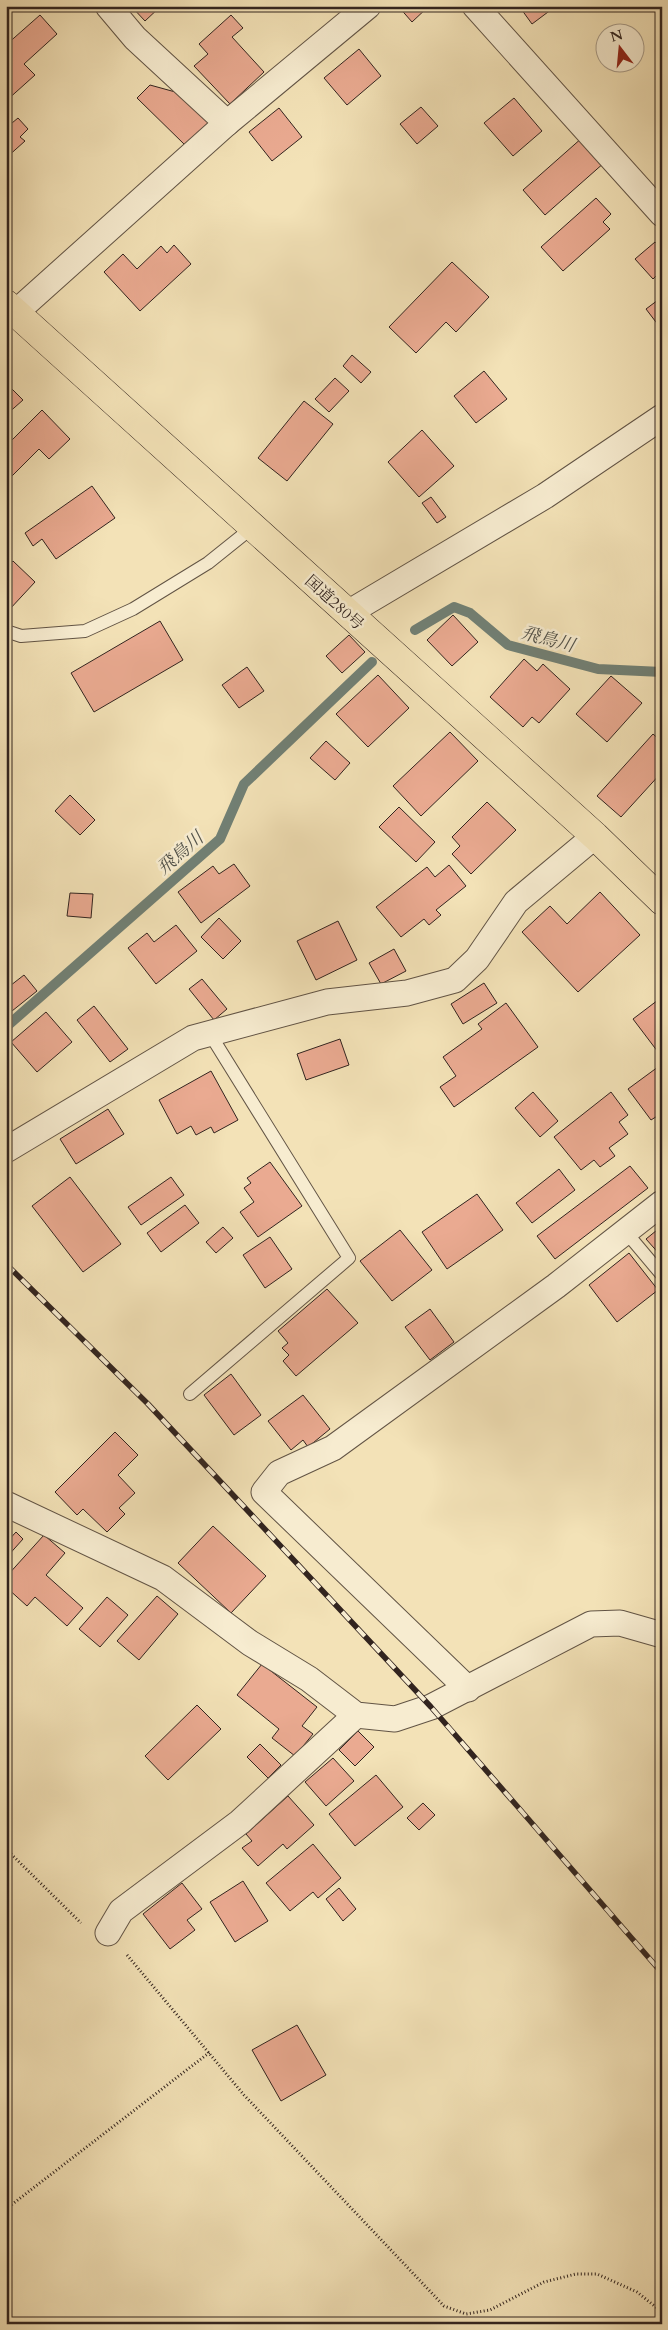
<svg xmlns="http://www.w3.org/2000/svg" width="668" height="2330" font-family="Cardo,'Noto Serif JP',serif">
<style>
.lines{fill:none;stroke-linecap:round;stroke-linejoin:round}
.stream{stroke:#718075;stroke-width:10}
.building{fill:#eaaa91;stroke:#32241f}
.service-casing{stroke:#625445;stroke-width:14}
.minor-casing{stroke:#625445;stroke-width:27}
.trunk-casing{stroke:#32241f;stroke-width:29}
.path{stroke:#32241f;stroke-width:3;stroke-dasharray:1 2.5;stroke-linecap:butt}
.service{stroke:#f7ecd0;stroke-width:12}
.minor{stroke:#f7ecd0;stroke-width:25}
.trunk{stroke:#f3e2b7;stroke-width:28}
.rail-casing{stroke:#32241f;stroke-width:5.5}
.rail{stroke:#f7ecd0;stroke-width:4;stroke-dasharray:11;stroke-linecap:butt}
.labels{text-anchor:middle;stroke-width:5;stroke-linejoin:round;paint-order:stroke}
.street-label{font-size:16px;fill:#32241f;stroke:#f7ecd0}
.water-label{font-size:18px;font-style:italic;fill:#52524a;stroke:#f7ecd0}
</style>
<rect width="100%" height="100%" fill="#f3e2b7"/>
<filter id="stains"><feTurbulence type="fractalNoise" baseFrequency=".004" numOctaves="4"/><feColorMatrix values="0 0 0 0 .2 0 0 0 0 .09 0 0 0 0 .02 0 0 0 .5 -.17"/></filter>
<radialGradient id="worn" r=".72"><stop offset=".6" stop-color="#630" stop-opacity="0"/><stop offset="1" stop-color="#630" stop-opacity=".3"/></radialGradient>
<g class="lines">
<!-- stream -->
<g class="stream">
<path d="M 415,630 L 454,607 L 470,613 L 508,645 L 598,669 L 662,672"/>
<path d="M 6,1027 L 220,839 L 244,784 L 372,662"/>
</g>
</g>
<!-- building -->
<g class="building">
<path d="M 131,6 L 161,6 L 145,21 Z"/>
<path d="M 398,6 L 429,6 L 412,22 Z"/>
<path d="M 519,6 L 556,6 L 532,24 Z"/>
<path d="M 40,15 L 57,34 L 24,64 L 35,75 L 6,101 L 6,45 Z"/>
<path d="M 231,15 L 243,28 L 232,37 L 264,72 L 230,104 L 194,66 L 208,54 L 199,44 Z"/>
<path d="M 359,49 L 381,76 L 347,105 L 324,78 Z"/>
<path d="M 150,85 L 179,93 L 209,122 L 186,146 L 137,98 Z"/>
<path d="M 514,98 L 542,131 L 513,156 L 484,123 Z"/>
<path d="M 421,107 L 438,126 L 417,144 L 400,124 Z"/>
<path d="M 279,108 L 302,137 L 272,161 L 249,132 Z"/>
<path d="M 18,118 L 28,129 L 20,137 L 25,141 L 6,158 L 6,128 Z"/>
<path d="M 583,137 L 605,162 L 545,215 L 523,190 Z"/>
<path d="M 596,198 L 611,214 L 603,222 L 610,229 L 563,271 L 541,247 Z"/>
<path d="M 655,242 L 662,249 L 662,270 L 653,279 L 635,259 Z"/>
<path d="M 174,245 L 191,264 L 140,311 L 104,272 L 123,254 L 137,269 L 161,246 L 167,253 Z"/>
<path d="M 452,262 L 489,297 L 456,332 L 446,322 L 416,353 L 389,327 Z"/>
<path d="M 662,297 L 662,330 L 646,309 Z"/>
<path d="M 352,355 L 371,372 L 361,383 L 343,366 Z"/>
<path d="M 484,371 L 507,399 L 476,423 L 454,396 Z"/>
<path d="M 335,378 L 349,391 L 329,412 L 315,399 Z"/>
<path d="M 7,384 L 23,400 L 6,415 L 6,385 Z"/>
<path d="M 304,401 L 333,424 L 287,481 L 258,458 Z"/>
<path d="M 42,410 L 70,439 L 49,459 L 39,449 L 10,478 L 6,473 L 6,446 Z"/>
<path d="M 422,430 L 454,466 L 419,497 L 388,462 Z"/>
<path d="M 92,486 L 115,518 L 56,559 L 42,539 L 33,546 L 25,533 Z"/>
<path d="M 431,497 L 446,517 L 437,523 L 422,503 Z"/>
<path d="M 13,561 L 35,582 L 9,610 L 6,608 L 6,568 Z"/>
<path d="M 453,615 L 478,642 L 452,666 L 427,640 Z"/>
<path d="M 160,621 L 183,660 L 94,712 L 71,673 Z"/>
<path d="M 349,635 L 365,652 L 342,673 L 326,656 Z"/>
<path d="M 524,659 L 537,671 L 543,664 L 570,689 L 539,723 L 532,717 L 523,727 L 490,697 Z"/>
<path d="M 247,667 L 264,691 L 239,708 L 222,685 Z"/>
<path d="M 378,675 L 409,708 L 368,747 L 336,714 Z"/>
<path d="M 611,676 L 642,703 L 607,742 L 576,714 Z"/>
<path d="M 450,732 L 478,761 L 421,816 L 393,786 Z"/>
<path d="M 653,734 L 662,742 L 662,772 L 621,817 L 597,796 Z"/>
<path d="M 326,741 L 350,763 L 335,780 L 310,758 Z"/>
<path d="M 70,795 L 95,820 L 80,835 L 55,811 Z"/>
<path d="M 487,802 L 516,830 L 471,874 L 452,854 L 460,846 L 452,837 Z"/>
<path d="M 399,807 L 435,842 L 416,862 L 379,827 Z"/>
<path d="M 234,864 L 250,886 L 201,923 L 178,892 L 213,866 L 219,874 Z"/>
<path d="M 449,865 L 466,886 L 436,910 L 441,915 L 429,925 L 424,919 L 401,937 L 376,907 L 427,867 L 435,877 Z"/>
<path d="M 600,892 L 640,935 L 578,992 L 522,932 L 550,906 L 567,924 Z"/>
<path d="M 70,893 L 93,894 L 91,918 L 67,916 Z"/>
<path d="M 219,918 L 241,941 L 223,959 L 201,937 Z"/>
<path d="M 338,921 L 357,960 L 316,980 L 297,941 Z"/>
<path d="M 176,925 L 197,951 L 156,984 L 128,948 L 147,933 L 154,942 Z"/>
<path d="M 394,949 L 406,971 L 381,984 L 369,963 Z"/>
<path d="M 24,975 L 37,991 L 12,1011 L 6,1004 L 6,989 Z"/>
<path d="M 202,979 L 227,1009 L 214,1020 L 189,989 Z"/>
<path d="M 484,983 L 497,1003 L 463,1024 L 451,1004 Z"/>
<path d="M 662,997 L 662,1050 L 658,1052 L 633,1019 Z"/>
<path d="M 506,1003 L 538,1047 L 454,1107 L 440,1087 L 456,1076 L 443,1057 L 482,1029 L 478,1024 Z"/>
<path d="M 94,1006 L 128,1049 L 110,1062 L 77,1020 Z"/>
<path d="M 46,1012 L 72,1042 L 37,1072 L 11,1042 Z"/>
<path d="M 340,1039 L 349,1065 L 306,1080 L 297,1054 Z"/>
<path d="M 662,1064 L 662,1113 L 651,1120 L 628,1089 Z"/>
<path d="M 211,1071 L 238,1120 L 214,1133 L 211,1127 L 196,1135 L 191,1126 L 177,1134 L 159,1100 Z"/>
<path d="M 533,1092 L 558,1121 L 540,1137 L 515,1108 Z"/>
<path d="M 611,1092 L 628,1115 L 619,1122 L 628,1134 L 609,1148 L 615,1156 L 600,1167 L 594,1160 L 581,1170 L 554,1137 Z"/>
<path d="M 108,1109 L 124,1134 L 76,1164 L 60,1139 Z"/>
<path d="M 270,1162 L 302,1206 L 258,1237 L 240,1212 L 254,1202 L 244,1188 L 251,1183 L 247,1178 Z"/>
<path d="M 630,1166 L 648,1188 L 555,1259 L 537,1236 Z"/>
<path d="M 559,1169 L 575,1190 L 532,1223 L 516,1203 Z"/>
<path d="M 70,1177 L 121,1244 L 83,1272 L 32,1206 Z"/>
<path d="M 171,1177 L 184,1195 L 141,1225 L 128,1207 Z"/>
<path d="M 477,1194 L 503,1230 L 447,1269 L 422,1232 Z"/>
<path d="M 185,1205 L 199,1223 L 161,1252 L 147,1233 Z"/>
<path d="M 662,1226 L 662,1257 L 646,1239 Z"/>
<path d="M 223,1227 L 233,1238 L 216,1253 L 206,1242 Z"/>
<path d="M 400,1230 L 432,1270 L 392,1301 L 360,1261 Z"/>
<path d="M 270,1237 L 292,1269 L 265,1288 L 243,1255 Z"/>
<path d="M 629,1253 L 658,1290 L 617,1322 L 589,1285 Z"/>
<path d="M 327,1289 L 358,1323 L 296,1376 L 283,1361 L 289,1355 L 282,1348 L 288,1343 L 278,1331 Z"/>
<path d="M 430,1309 L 454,1342 L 430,1360 L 405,1327 Z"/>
<path d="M 231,1374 L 261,1415 L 234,1435 L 204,1395 Z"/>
<path d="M 303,1395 L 330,1429 L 308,1447 L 303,1440 L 291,1450 L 268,1421 Z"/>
<path d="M 115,1432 L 138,1455 L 118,1475 L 135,1493 L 119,1508 L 125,1514 L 107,1532 L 83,1509 L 77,1515 L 55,1492 Z"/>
<path d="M 213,1526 L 266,1576 L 231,1613 L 178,1563 Z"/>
<path d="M 16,1532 L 23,1539 L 6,1558 L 6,1543 Z"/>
<path d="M 44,1535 L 65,1553 L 46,1575 L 83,1608 L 67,1626 L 35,1597 L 27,1606 L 6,1587 L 6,1577 Z"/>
<path d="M 157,1596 L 178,1614 L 139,1660 L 117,1641 Z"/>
<path d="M 107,1597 L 128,1615 L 100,1647 L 79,1629 Z"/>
<path d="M 262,1664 L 317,1707 L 302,1726 L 313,1734 L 295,1756 L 272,1738 L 279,1729 L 237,1695 Z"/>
<path d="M 197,1705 L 221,1729 L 168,1780 L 145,1756 Z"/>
<path d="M 358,1731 L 374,1747 L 355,1766 L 339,1750 Z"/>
<path d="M 260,1744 L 281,1765 L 268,1778 L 247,1757 Z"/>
<path d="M 333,1758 L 354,1781 L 326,1806 L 305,1782 Z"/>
<path d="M 376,1775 L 403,1807 L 355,1846 L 329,1814 Z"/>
<path d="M 288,1796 L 314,1825 L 287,1849 L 283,1844 L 258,1866 L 242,1848 L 252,1841 L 246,1834 Z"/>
<path d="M 423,1803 L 435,1815 L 419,1830 L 407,1818 Z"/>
<path d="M 313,1844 L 341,1878 L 318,1898 L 313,1892 L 290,1911 L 266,1883 Z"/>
<path d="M 243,1881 L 268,1921 L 235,1942 L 210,1902 Z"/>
<path d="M 182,1883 L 202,1909 L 187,1920 L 195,1930 L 170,1949 L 143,1914 Z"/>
<path d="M 339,1888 L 356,1909 L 343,1921 L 326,1899 Z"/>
<path d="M 297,2025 L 326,2075 L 281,2101 L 252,2050 Z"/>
</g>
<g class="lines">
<defs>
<g id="service">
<path d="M 6,631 L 21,636 L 85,631 L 133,609 L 208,563 L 253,527"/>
<path d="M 625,1231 L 662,1275"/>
<path d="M 190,1394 L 349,1258 L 210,1034"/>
</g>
<g id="minor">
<path d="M 108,6 L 135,38 L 227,123"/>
<path d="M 475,6 L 662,214"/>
<path d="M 15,313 L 227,123 L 368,6"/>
<path d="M 348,613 L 545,496 L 662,417"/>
<path d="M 6,1150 L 193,1038 L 327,1002 L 407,993 L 455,980 L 477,959 L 516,902 L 595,836"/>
<path d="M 6,1504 L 163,1578 L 250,1643 L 309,1679 L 356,1715 L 395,1719 L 431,1707 L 591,1624 L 620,1623 L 662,1635"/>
<path d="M 468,1689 L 264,1492 L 279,1473 L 333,1448 L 556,1286 L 662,1203"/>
<path d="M 108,1933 L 121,1911 L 240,1822 L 356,1715"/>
</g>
<path id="trunk" d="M 6,304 L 595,836 L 662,901"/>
</defs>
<!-- service casing -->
<use href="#service" class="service-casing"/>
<!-- minor casing -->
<use href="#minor" class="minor-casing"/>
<!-- trunk casing -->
<use href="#trunk" class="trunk-casing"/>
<!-- path -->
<g class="path">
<path d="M 6,1849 L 81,1923"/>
<path d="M 127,1955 L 244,2095 L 444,2306 L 466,2314 L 490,2310 L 544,2282 L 576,2274 L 597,2274 L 637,2292 L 662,2312"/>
<path d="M 6,2209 L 210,2052"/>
</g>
<!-- service -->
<use href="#service" class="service"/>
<!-- minor -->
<use href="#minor" class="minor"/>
<!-- trunk -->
<use href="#trunk" class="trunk"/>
<defs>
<path id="rail" d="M 6,1264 L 148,1404 L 431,1707 L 662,1973"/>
</defs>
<!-- rail casing -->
<use href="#rail" class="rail-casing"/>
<!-- rail -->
<use href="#rail" class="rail"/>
</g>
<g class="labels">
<!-- street labels -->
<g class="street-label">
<text transform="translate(335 602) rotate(42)" y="6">国道280号</text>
</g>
<!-- water labels -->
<g class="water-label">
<text transform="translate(548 639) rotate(15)" y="6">飛鳥川</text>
<text transform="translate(180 853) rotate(-41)" y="6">飛鳥川</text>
</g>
</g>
<!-- margin -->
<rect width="668" height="2330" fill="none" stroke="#f3e2b7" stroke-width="25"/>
<rect x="8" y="8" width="653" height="2315" fill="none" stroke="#32241f" stroke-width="2.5"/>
<rect x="12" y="12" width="643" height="2305" fill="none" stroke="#32241f"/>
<!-- north arrow -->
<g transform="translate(620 48) rotate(344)"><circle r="24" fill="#f7ecd0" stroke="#a89c89"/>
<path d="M0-4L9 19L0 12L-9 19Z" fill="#8f2418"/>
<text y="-8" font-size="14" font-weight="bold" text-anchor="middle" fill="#32241f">N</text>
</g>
<rect width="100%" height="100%" filter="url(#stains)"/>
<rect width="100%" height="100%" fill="url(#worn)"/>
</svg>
